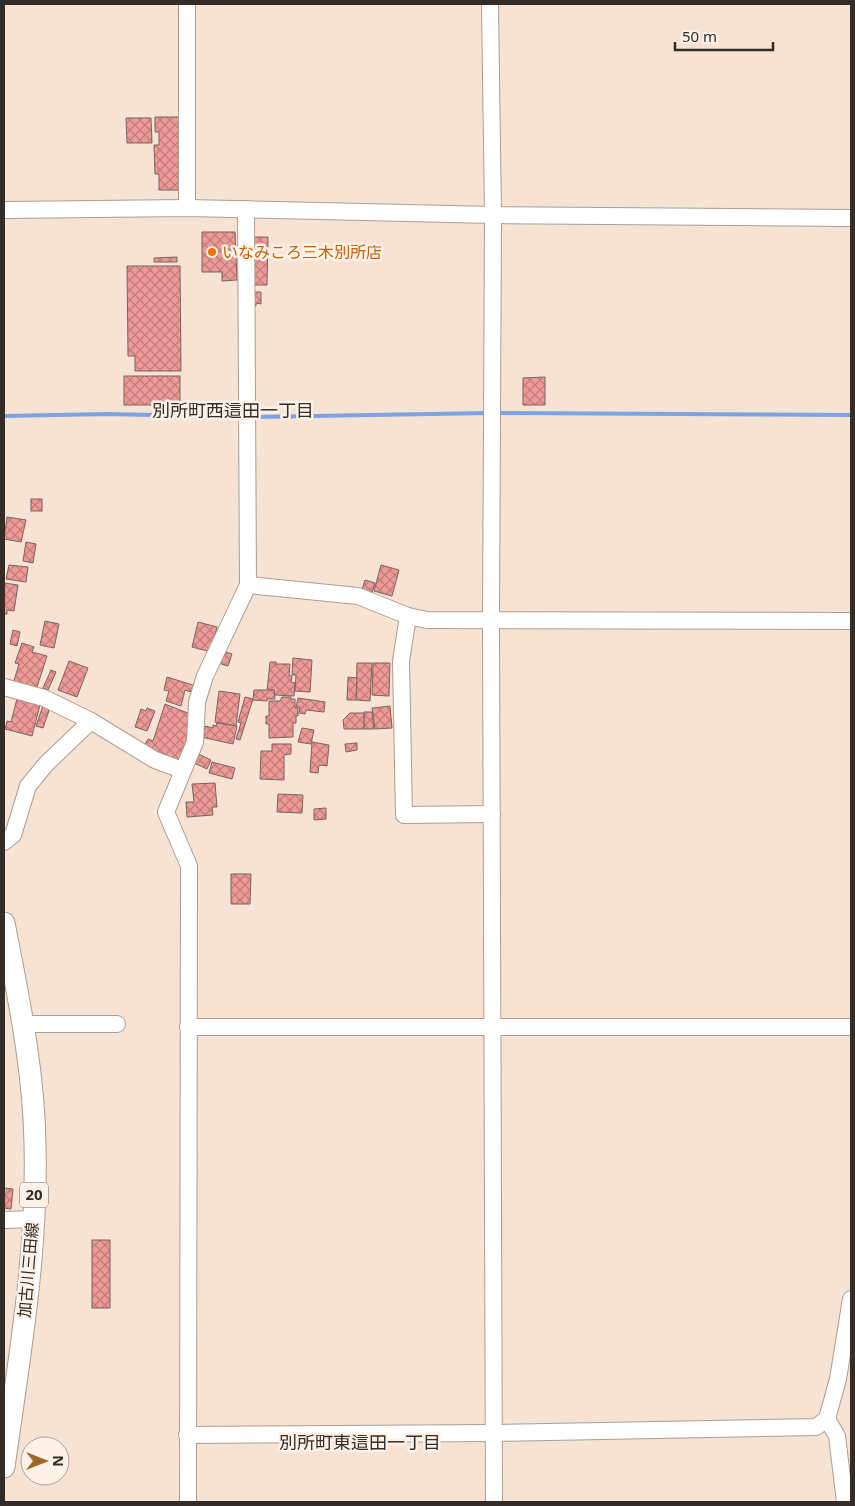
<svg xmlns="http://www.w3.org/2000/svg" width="855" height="1506" font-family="'Noto Sans','Noto Sans JP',sans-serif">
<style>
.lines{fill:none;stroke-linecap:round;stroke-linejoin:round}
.stream{stroke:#7ca4e3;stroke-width:4}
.building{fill:url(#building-cross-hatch);stroke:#7a6362}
.minor-casing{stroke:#af9d8f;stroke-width:18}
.major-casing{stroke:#af9d8f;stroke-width:23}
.minor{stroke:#fff;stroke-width:16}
.major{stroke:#fff;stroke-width:21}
.food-dot{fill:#e8710a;stroke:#fdf1e8;stroke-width:2}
.labels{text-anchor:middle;stroke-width:5;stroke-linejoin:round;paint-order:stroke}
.shield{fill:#fdf1e8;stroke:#706861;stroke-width:1}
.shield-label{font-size:15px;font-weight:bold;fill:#342d27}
.food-label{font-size:16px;fill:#c56008;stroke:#fdf1e8;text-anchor:start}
.street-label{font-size:16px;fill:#342d27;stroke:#fdf1e8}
.neighbourhood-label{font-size:18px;fill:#342d27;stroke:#fdf1e8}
</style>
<defs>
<pattern id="building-cross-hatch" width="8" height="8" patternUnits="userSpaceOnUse" patternTransform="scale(1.25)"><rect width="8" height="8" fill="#ed9996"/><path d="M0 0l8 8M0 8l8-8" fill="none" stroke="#c17d7a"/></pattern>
</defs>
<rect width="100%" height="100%" fill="#f6e3d3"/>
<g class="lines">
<!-- stream -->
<g class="stream">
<path d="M 496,413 L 851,415"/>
<path d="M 4,416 L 107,414 L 244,417"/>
<path d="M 251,417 L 489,413"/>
</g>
</g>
<!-- building -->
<g class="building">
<path d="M 155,117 L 180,117 L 181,190 L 159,190 L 159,174 L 155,174 L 154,145 L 159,145 L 159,132 L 155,132 Z"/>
<path d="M 126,118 L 151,118 L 152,143 L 127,143 Z"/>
<path d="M 202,232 L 235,232 L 237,280 L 222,281 L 222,272 L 202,272 Z"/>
<path d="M 254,237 L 268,237 L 267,285 L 254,285 Z"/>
<path d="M 177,257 L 177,262 L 154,262 L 154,258 Z"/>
<path d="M 127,266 L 180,266 L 181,371 L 135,371 L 135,356 L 128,356 Z"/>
<path d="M 252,292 L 261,292 L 261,304 L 256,303 L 256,306 L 252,306 Z"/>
<rect x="124" y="376" width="56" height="29"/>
<path d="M 545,377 L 545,405 L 523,405 L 523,378 Z"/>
<rect x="31" y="499" width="11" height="12"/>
<path d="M 7,517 L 26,520 L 21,542 L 4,539 Z"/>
<path d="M 26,542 L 36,544 L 33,563 L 23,561 Z"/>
<path d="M 9,565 L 28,567 L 26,582 L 6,579 Z"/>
<path d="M 381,565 L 399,570 L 392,596 L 374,591 Z"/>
<path d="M 365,580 L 375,583 L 372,593 L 362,590 Z"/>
<path d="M 4,583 L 18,585 L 14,611 L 7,610 L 7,614 L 4,614 Z"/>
<path d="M 45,621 L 59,624 L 54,648 L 40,645 Z"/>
<path d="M 198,622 L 217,627 L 211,652 L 192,647 Z"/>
<path d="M 13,630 L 20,632 L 17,646 L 10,644 Z"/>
<path d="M 22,643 L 34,647 L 32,652 L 47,656 L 36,690 L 13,684 L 19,664 L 15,663 Z"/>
<path d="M 222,651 L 232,654 L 228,666 L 218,663 Z"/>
<path d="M 293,658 L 312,660 L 310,692 L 295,691 L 296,675 L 292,675 Z"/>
<path d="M 69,661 L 88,668 L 77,697 L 58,690 Z"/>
<path d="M 270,662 L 276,662 L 276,664 L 290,664 L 289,676 L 292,676 L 291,682 L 295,683 L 294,696 L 275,695 L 274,690 L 267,691 Z"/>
<path d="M 357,663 L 372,663 L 370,701 L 356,700 Z"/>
<path d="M 373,663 L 390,663 L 389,696 L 372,695 Z"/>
<path d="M 51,670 L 56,672 L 48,690 L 43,688 Z"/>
<path d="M 167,677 L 196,686 L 194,693 L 185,690 L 181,706 L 166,701 L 169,691 L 164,690 Z"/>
<path d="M 348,677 L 357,678 L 356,700 L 347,700 Z"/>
<path d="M 254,690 L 274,690 L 275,699 L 267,699 L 267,701 L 253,700 Z"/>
<path d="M 219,691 L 240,694 L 236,726 L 215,722 Z"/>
<path d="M 18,695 L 41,701 L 32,736 L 5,729 L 7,721 L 11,722 Z"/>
<path d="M 245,697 L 253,699 L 240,740 L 236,739 L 241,723 L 238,722 Z"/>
<path d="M 282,697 L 291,697 L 291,699 L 295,699 L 295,708 L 298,708 L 298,716 L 296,716 L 296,723 L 293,723 L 293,737 L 269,738 L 269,724 L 266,724 L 266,716 L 269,716 L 269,701 L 280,701 Z"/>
<path d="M 298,698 L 325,702 L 324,712 L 306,710 L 305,714 L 299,713 L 300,707 L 296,707 Z"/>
<path d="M 44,703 L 51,705 L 43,728 L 36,726 Z"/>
<path d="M 165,704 L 190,714 L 189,733 L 181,761 L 164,757 L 144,746 L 148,739 L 153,741 Z"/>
<path d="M 390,706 L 392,728 L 375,729 L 372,708 Z"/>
<path d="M 147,708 L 155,711 L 147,731 L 135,727 L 141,709 L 146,711 Z"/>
<path d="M 372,712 L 374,729 L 364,729 L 364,712 Z"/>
<path d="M 350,713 L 364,713 L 364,729 L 344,729 L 343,720 Z"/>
<path d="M 217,723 L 237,726 L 233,744 L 201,737 L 203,729 L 205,729 L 205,726 L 213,728 L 213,725 L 216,726 Z"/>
<path d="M 302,728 L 314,730 L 311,744 L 298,742 Z"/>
<path d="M 312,742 L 329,745 L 327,766 L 319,765 L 318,773 L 310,772 Z"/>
<path d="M 357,743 L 357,750 L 346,752 L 345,744 Z"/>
<path d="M 272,744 L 291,744 L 291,754 L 284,755 L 284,780 L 260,779 L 261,751 L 272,751 Z"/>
<path d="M 196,753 L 211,760 L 207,769 L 192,762 Z"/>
<path d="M 212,762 L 235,768 L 232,779 L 209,773 Z"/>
<path d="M 215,783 L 217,807 L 212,807 L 213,815 L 187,817 L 186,802 L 194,802 L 192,784 Z"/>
<path d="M 278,794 L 303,795 L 302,813 L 277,812 Z"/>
<path d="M 326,808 L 326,819 L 314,820 L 314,809 Z"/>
<path d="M 231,874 L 251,874 L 250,904 L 231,904 Z"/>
<path d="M 4,1188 L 13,1189 L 11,1209 L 4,1208 Z"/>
<rect x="92" y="1240" width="18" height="68"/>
</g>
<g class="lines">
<defs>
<g id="minor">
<path d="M 187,4 L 187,208"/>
<path d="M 490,4 L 493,215 L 491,621 L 494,1502"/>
<path d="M 4,210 L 187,208 L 493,215 L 851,218"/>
<path d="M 248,585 L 358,596 L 408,616 L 427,620 L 851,621"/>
<path d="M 408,616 L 401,661 L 404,815 L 492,814"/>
<path d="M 4,687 L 44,698 L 91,721 L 155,760 L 182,770"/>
<path d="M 4,842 L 13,835 L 28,786 L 46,764 L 91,721"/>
<path d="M 23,1024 L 117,1024"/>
<path d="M 188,1027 L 851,1027"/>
<path d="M 4,1220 L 34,1219"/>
<path d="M 827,1419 L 837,1436 L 845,1502"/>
<path d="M 187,1435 L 494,1433 L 816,1427 L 827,1419 L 838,1379 L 851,1299"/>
<path d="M 188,1502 L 189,866 L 166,812 L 195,742 L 197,702 L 205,676 L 248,585 L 246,209"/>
</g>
<path id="major" d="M 4,923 C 18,995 34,1070 35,1144 C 38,1252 19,1360 4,1467"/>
</defs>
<!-- minor casing -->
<use href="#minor" class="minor-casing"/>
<!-- major casing -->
<use href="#major" class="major-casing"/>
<!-- minor -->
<use href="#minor" class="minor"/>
<!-- major -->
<use href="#major" class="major"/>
</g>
<!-- markers -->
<circle class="food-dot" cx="212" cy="252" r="5"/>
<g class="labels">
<!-- shield labels -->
<rect class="shield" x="20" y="1182.5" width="28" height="25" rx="4"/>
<g class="shield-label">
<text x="34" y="1200">20</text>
</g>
<!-- food labels -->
<g class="food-label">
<text x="222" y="258">いなみころ三木別所店</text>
</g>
<!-- street labels -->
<g class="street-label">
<text transform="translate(28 1270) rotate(-85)" y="6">加古川三田線</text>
</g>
<!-- neighbourhood labels -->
<g class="neighbourhood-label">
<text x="233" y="417">別所町西這田一丁目</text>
<text x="360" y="1449">別所町東這田一丁目</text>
</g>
</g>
<!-- border -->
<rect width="855" height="1506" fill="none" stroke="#342d27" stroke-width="10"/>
<!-- north arrow -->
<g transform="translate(45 1461) rotate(90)"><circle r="24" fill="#fdf1e8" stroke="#ada39b"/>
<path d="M0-4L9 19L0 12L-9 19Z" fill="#a06825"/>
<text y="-8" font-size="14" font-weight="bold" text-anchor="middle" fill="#342d27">N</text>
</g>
<!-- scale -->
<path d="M675 42v8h98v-8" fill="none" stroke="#342d27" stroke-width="2.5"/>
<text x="682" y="42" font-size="15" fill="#342d27" stroke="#fdf1e8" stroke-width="4" paint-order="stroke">50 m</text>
</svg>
